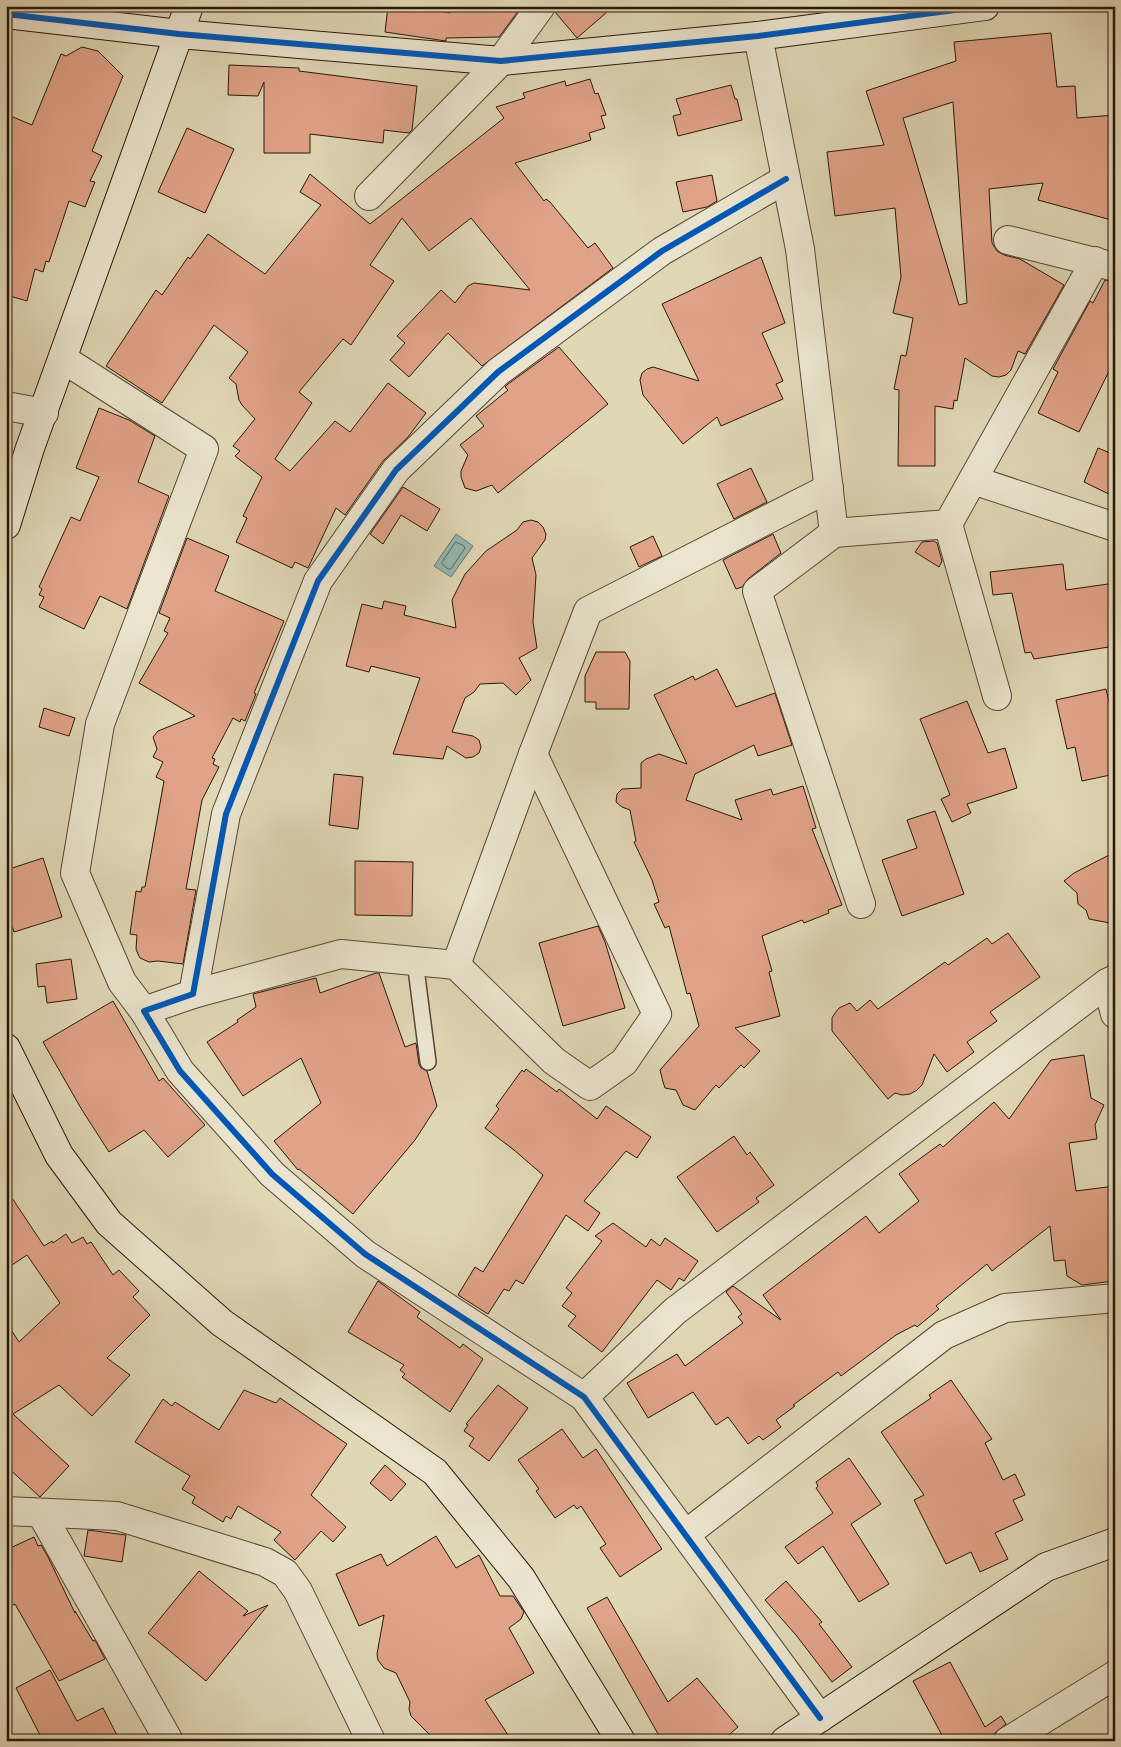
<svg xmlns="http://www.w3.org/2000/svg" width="1121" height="1747" font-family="'IM FELL Double Pica',serif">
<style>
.water{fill:#95b8b4;stroke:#697870}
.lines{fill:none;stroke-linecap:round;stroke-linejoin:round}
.shore{stroke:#5e685f;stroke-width:1}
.building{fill:#e1a388;stroke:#28170a;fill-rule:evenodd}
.lane-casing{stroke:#564735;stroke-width:18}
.street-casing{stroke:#564735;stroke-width:30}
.secondary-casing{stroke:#28170a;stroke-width:30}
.lane{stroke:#ebe5cf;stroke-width:15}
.street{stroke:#ebe5cf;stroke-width:28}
.secondary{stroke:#ebe5cf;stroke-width:28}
.cycleway-casing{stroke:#ebe5cf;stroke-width:9}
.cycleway{stroke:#0057b8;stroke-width:6}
</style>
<rect width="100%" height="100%" fill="#e0d7b5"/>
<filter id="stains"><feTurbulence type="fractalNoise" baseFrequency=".004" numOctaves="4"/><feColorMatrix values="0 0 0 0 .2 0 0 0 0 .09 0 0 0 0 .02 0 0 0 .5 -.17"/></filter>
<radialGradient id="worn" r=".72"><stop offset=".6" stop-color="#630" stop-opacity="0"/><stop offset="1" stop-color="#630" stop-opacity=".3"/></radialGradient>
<!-- water -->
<path class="water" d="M 456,534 L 473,546 L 451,577 L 434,566 Z"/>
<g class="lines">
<!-- shore -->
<path class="shore" d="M 456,542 L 464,546 L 465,548 L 451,569 L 448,569 L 443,565 L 442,563 Z"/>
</g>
<!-- building -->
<g class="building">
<path d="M 388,6 L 408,6 L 450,13 L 450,6 L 517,6 L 519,10 L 499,37 L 446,38 L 446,41 L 385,32 Z"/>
<path d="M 556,6 L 614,6 L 577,38 L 555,12 Z"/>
<path d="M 1051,33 L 1057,87 L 1075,86 L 1077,118 L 1115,115 L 1115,221 L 1038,200 L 1043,183 L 989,189 L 992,243 L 997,251 L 1004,255 L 1020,259 L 1064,285 L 1025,354 L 1018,351 L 1011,370 L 1006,375 L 999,377 L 992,376 L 965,358 L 957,401 L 954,400 L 953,409 L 935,406 L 935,466 L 898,466 L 899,390 L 894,389 L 901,355 L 906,356 L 913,318 L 893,313 L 901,277 L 895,208 L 835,216 L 827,152 L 884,145 L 866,91 L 956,61 L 954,42 ZM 953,102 L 967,303 L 959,305 L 903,118 Z"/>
<path d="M 82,47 L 98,51 L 123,76 L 92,151 L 102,156 L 90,181 L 95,182 L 85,207 L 69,201 L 49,262 L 46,261 L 43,272 L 35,269 L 27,301 L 6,295 L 6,132 L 13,117 L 32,125 L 61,54 L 66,56 Z"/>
<path d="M 229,65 L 299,68 L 299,71 L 417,86 L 412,130 L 409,133 L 384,130 L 383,143 L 310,134 L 310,153 L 264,153 L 264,82 L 258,96 L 228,95 Z"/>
<path d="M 590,79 L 595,94 L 598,93 L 606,115 L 601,116 L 605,128 L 589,133 L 591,140 L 515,163 L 544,201 L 546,199 L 550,202 L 588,248 L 595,243 L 613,268 L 482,366 L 448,333 L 409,377 L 390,360 L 405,343 L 397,336 L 441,290 L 455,303 L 468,286 L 474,283 L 530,290 L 471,218 L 429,251 L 402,218 L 370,265 L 394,281 L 351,345 L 343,339 L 299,392 L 312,403 L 275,459 L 290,471 L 335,421 L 350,432 L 388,383 L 426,413 L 408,437 L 383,461 L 345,515 L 336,508 L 308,568 L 295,562 L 292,568 L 236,542 L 247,518 L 243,516 L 262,477 L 235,456 L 240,451 L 233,446 L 255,419 L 242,405 L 239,400 L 236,384 L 229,378 L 248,352 L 214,325 L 162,403 L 106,366 L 156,290 L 162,295 L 188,257 L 190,259 L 208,234 L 265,274 L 321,205 L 300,192 L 310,174 L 370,224 L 504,118 L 496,107 L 525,98 L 523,93 L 565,81 L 566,86 Z"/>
<path d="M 731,85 L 735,99 L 737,99 L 742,120 L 678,136 L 673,116 L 681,114 L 676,99 Z"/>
<path d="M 187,128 L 234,149 L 205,213 L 158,192 Z"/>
<path d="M 712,175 L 717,201 L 707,207 L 683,212 L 676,182 Z"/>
<path d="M 761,257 L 785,323 L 762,333 L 783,381 L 776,384 L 783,399 L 721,426 L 717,417 L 683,444 L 643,395 L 640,380 L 642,373 L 647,369 L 653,367 L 699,381 L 662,304 Z"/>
<path d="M 1105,280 L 1115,282 L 1115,359 L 1079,432 L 1038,413 L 1058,372 L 1053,369 L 1090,301 L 1093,303 Z"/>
<path d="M 559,347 L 608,404 L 498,493 L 492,485 L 476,491 L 465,488 L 461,477 L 461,471 L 468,455 L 460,445 L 484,426 L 476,416 L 508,390 L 505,387 L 508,384 Z"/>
<path d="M 99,408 L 129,420 L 155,436 L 138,482 L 169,496 L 127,609 L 100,596 L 84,629 L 39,607 L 44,597 L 39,595 L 42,589 L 39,587 L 71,517 L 80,521 L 99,477 L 76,468 Z"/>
<path d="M 1098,448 L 1115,455 L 1115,497 L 1084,482 Z"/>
<path d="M 751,468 L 767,502 L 734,519 L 717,484 Z"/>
<path d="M 403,487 L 440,509 L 427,531 L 401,515 L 383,544 L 370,534 Z"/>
<path d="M 531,520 L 538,522 L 543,527 L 546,534 L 545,540 L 532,558 L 536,575 L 533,622 L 537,648 L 519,658 L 531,680 L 516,695 L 503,683 L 480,684 L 474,692 L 465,698 L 452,732 L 473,736 L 479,740 L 481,747 L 479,753 L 473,757 L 466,758 L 447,746 L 443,759 L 393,754 L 420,678 L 371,666 L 369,672 L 346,666 L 362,604 L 382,609 L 384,601 L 406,606 L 404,615 L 456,628 L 452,600 L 465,574 L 486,551 L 517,530 L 523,522 Z"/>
<path d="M 773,534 L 781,553 L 748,579 L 742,587 L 736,589 L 723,560 Z"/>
<path d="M 653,536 L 662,556 L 639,567 L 630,547 Z"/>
<path d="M 187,538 L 229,556 L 215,591 L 284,621 L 254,693 L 256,694 L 245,721 L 241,719 L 240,722 L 233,718 L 212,758 L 215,759 L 213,764 L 219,767 L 202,800 L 186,889 L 196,890 L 183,964 L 158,961 L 149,962 L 140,958 L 138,954 L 136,949 L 137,935 L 130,934 L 136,891 L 141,892 L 142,887 L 145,887 L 164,781 L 156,777 L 163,762 L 153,757 L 157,749 L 153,737 L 158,731 L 195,716 L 139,683 L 168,633 L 164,631 L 170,618 L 159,613 Z"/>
<path d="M 934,541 L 937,543 L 942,561 L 939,567 L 915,552 L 922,542 Z"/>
<path d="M 1063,564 L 1066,590 L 1115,583 L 1115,646 L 1034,659 L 1031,652 L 1025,653 L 1012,593 L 993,595 L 990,572 Z"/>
<path d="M 596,652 L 625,652 L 630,661 L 629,709 L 596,709 L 596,702 L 585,702 L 585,676 Z"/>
<path d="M 717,669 L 736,707 L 775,693 L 792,745 L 758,756 L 754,745 L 695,774 L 686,800 L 742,820 L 735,800 L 771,789 L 773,795 L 803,786 L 816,828 L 812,829 L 842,905 L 828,910 L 829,913 L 804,923 L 802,920 L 762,936 L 772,971 L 769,972 L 780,1016 L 735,1028 L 760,1051 L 744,1068 L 741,1065 L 719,1088 L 716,1085 L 695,1110 L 683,1105 L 676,1090 L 665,1088 L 663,1082 L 660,1070 L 699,1026 L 690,993 L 687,994 L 669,926 L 665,928 L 654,904 L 659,902 L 652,880 L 634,842 L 636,841 L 630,810 L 622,807 L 616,802 L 617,794 L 622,789 L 641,788 L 641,763 L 646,759 L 659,754 L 687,764 L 654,695 L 693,676 L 695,680 Z"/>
<path d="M 1106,689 L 1115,727 L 1115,774 L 1082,781 L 1075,747 L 1067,749 L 1056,700 Z"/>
<path d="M 967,701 L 988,753 L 1005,748 L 1017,788 L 967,804 L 971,813 L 952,822 L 941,799 L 950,795 L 920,719 Z"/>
<path d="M 44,708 L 75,718 L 69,736 L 39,727 Z"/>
<path d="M 334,774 L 363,777 L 358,829 L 329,825 Z"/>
<path d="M 935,811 L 964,894 L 902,916 L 882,860 L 917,848 L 907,820 Z"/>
<path d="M 1115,852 L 1115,924 L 1089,919 L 1086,910 L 1078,904 L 1077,893 L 1064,881 L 1074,873 Z"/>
<path d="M 43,858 L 62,917 L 14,932 L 6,907 L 6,870 Z"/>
<path d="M 355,861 L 413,862 L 412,916 L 355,915 Z"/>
<path d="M 598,926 L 605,942 L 625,1008 L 563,1026 L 539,943 Z"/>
<path d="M 1008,933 L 1040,977 L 990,1012 L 997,1021 L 967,1042 L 974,1052 L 947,1072 L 934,1054 L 922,1085 L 917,1090 L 910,1094 L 902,1095 L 895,1093 L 888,1099 L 832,1031 L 832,1018 L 835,1013 L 839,1008 L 850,1003 L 857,1011 L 870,1000 L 878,1009 L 945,962 L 948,965 L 987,938 L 992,944 Z"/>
<path d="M 71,959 L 77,999 L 47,1003 L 45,986 L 38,987 L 36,964 Z"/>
<path d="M 376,973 L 379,973 L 405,1047 L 416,1043 L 419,1064 L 421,1068 L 427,1071 L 437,1106 L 415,1140 L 353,1214 L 299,1169 L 298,1170 L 274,1141 L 321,1103 L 301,1058 L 243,1096 L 207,1042 L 238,1022 L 237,1020 L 256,1007 L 253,994 L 316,978 L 320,993 Z"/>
<path d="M 113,1001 L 159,1081 L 163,1078 L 205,1125 L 168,1157 L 144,1130 L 109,1152 L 82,1110 L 43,1042 Z"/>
<path d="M 1084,1055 L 1091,1098 L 1104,1105 L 1095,1125 L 1097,1139 L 1069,1143 L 1076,1191 L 1115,1186 L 1115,1262 L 1111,1262 L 1113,1281 L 1082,1285 L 1067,1276 L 1065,1260 L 1054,1261 L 1050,1226 L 992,1271 L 987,1264 L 936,1306 L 939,1309 L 917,1327 L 915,1325 L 896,1335 L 841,1376 L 838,1372 L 793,1405 L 795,1406 L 776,1420 L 781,1427 L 763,1440 L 759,1436 L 748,1444 L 728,1417 L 716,1425 L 693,1392 L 648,1418 L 627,1383 L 677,1354 L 685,1366 L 743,1323 L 738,1317 L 742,1314 L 726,1292 L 733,1286 L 781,1320 L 763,1295 L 866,1216 L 879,1233 L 919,1201 L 899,1174 L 940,1144 L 943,1147 L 994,1102 L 1009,1119 L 1051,1060 Z"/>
<path d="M 526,1069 L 557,1092 L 559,1089 L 597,1119 L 606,1106 L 651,1137 L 637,1158 L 626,1151 L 584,1201 L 600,1213 L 588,1231 L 566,1215 L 523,1284 L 516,1280 L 509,1291 L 504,1289 L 488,1314 L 458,1295 L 475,1267 L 483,1272 L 543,1175 L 514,1150 L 485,1128 L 499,1109 L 496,1106 L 522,1070 L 524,1072 Z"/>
<path d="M 734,1136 L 747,1155 L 750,1152 L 774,1185 L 756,1198 L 759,1202 L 717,1232 L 677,1177 Z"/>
<path d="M 6,1189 L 44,1246 L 52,1241 L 53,1243 L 66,1234 L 72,1243 L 83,1237 L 87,1244 L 91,1242 L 113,1275 L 119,1270 L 139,1291 L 133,1297 L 150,1315 L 107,1358 L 130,1375 L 92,1416 L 59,1385 L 13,1414 L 69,1466 L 40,1497 L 6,1466 L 6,1322 L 19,1342 L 60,1303 L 27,1255 L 6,1269 Z"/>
<path d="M 613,1223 L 646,1247 L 651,1239 L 660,1246 L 665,1238 L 698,1261 L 684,1281 L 679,1278 L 671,1290 L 657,1280 L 602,1352 L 568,1326 L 576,1316 L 562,1306 L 572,1293 L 566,1288 L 602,1241 L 595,1236 Z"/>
<path d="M 378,1281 L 420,1312 L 417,1317 L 460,1348 L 463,1344 L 483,1359 L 450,1412 L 402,1377 L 405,1374 L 400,1370 L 404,1365 L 348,1332 Z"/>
<path d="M 951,1380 L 992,1439 L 985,1443 L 1003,1480 L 1015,1474 L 1025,1495 L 1013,1500 L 1023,1520 L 995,1533 L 1008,1559 L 980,1572 L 971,1552 L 946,1564 L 914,1500 L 924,1495 L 881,1432 L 931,1398 L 929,1395 Z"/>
<path d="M 498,1385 L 528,1408 L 489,1461 L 469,1446 L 474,1438 L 464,1431 L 468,1425 L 466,1424 Z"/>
<path d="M 244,1390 L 276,1403 L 280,1398 L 347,1444 L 311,1495 L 346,1527 L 333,1542 L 321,1531 L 295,1560 L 274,1540 L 281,1532 L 238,1506 L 231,1519 L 226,1516 L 223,1522 L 192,1503 L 195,1497 L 182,1489 L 190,1476 L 135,1442 L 163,1399 L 172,1406 L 175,1402 L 219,1430 Z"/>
<path d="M 562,1429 L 583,1458 L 596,1449 L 662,1549 L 620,1577 L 600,1548 L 606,1544 L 581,1506 L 577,1509 L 574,1505 L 555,1518 L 536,1491 L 539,1489 L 518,1460 Z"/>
<path d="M 849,1458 L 881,1504 L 851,1524 L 889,1584 L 859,1602 L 823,1546 L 798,1564 L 785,1547 L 833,1513 L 816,1488 L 818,1486 L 816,1482 Z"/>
<path d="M 385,1465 L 406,1484 L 391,1501 L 370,1483 Z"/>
<path d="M 88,1530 L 126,1535 L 122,1562 L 84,1556 Z"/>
<path d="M 436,1536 L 456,1568 L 479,1555 L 500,1596 L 513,1596 L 524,1612 L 521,1619 L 509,1628 L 534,1673 L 485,1700 L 512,1741 L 436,1741 L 411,1716 L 409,1709 L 410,1702 L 396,1673 L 384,1668 L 378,1660 L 377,1654 L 384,1615 L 359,1626 L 336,1574 L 381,1554 L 387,1566 Z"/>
<path d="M 34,1537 L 38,1546 L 41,1545 L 48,1557 L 75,1613 L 75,1611 L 93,1641 L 95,1640 L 105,1659 L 59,1681 L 15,1604 L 6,1608 L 6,1550 Z"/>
<path d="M 199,1571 L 248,1611 L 243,1616 L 268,1605 L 206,1681 L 148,1633 Z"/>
<path d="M 786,1581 L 822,1622 L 819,1624 L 852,1667 L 832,1682 L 796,1635 L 765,1600 Z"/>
<path d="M 607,1597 L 668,1702 L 697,1678 L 738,1727 L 722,1741 L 662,1741 L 587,1608 Z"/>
<path d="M 950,1662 L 985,1727 L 1001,1716 L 1006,1724 L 995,1733 L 992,1741 L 945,1741 L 913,1681 Z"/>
<path d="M 50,1670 L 77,1721 L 103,1708 L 120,1741 L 39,1741 L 42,1739 L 16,1688 Z"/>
</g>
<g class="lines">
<defs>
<path id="lane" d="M 415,961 L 428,1062"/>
<g id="street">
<path d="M 758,36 L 800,249 L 834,533 L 948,524"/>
<path d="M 786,179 L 662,251 L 498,372 L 396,470 L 318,581 L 226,814 L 193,994 L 144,1011 L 180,1071 L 272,1174 L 365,1254 L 584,1397 L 820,1718"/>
<path d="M 369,196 L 501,61 L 541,6"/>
<path d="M 1008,240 L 1115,267"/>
<path d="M 63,359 L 204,449 L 100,724 L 75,873 L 122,982 L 144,1011"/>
<path d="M 6,406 L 44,413"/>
<path d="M 973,480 L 1115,527"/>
<path d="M 834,533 L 757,591 L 861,904"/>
<path d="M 997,696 L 948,524 L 1095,261"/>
<path d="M 456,965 L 533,754 L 588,611 L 829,488"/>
<path d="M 1107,983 L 1115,1014"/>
<path d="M 193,994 L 341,954 L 456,965 L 554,1061 L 590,1086 L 624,1062 L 657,1014 L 533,754"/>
<path d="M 584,1397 L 675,1311 L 1107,983 L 1115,979"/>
<path d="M 6,1511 L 117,1516 L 265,1562 L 285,1573 L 298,1591 L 371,1741"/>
<path d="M 41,1513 L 169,1741"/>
<path d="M 686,1534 L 944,1335 L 1005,1308 L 1115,1298"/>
<path d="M 1008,1741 L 1115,1675"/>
</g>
<g id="secondary">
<path d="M 6,14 L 179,34 L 501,61 L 758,36 L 985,6"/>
<path d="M 6,525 L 30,448 L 189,6"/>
<path d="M 6,1048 L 59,1155 L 109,1223 L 222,1323 L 435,1472 L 521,1578 L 621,1741"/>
<path d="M 785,1741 L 1046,1567 L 1115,1542"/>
</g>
</defs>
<!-- lane casing -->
<use href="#lane" class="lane-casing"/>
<!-- street casing -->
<use href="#street" class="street-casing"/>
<!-- secondary casing -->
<use href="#secondary" class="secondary-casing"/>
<!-- lane -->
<use href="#lane" class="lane"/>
<!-- street -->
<use href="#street" class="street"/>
<!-- secondary -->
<use href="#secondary" class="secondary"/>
<defs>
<g id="cycleway">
<path d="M 6,14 L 179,34 L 501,61 L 758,36 L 985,6"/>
<path d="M 786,179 L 662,251 L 498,372 L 396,470 L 318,581 L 226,814 L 193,994 L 144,1011 L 180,1071 L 272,1174 L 365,1254 L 584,1397 L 820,1718"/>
</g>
</defs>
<!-- cycleway casing -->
<use href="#cycleway" class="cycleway-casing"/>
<!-- cycleway -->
<use href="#cycleway" class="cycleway"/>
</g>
<!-- margin -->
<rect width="1121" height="1747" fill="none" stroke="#e0d7b5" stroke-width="25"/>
<rect x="8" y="8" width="1106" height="1732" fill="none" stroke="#28170a" stroke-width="2.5"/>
<rect x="12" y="12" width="1096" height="1722" fill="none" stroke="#28170a"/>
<rect width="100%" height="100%" filter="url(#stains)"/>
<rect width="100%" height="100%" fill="url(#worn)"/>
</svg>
